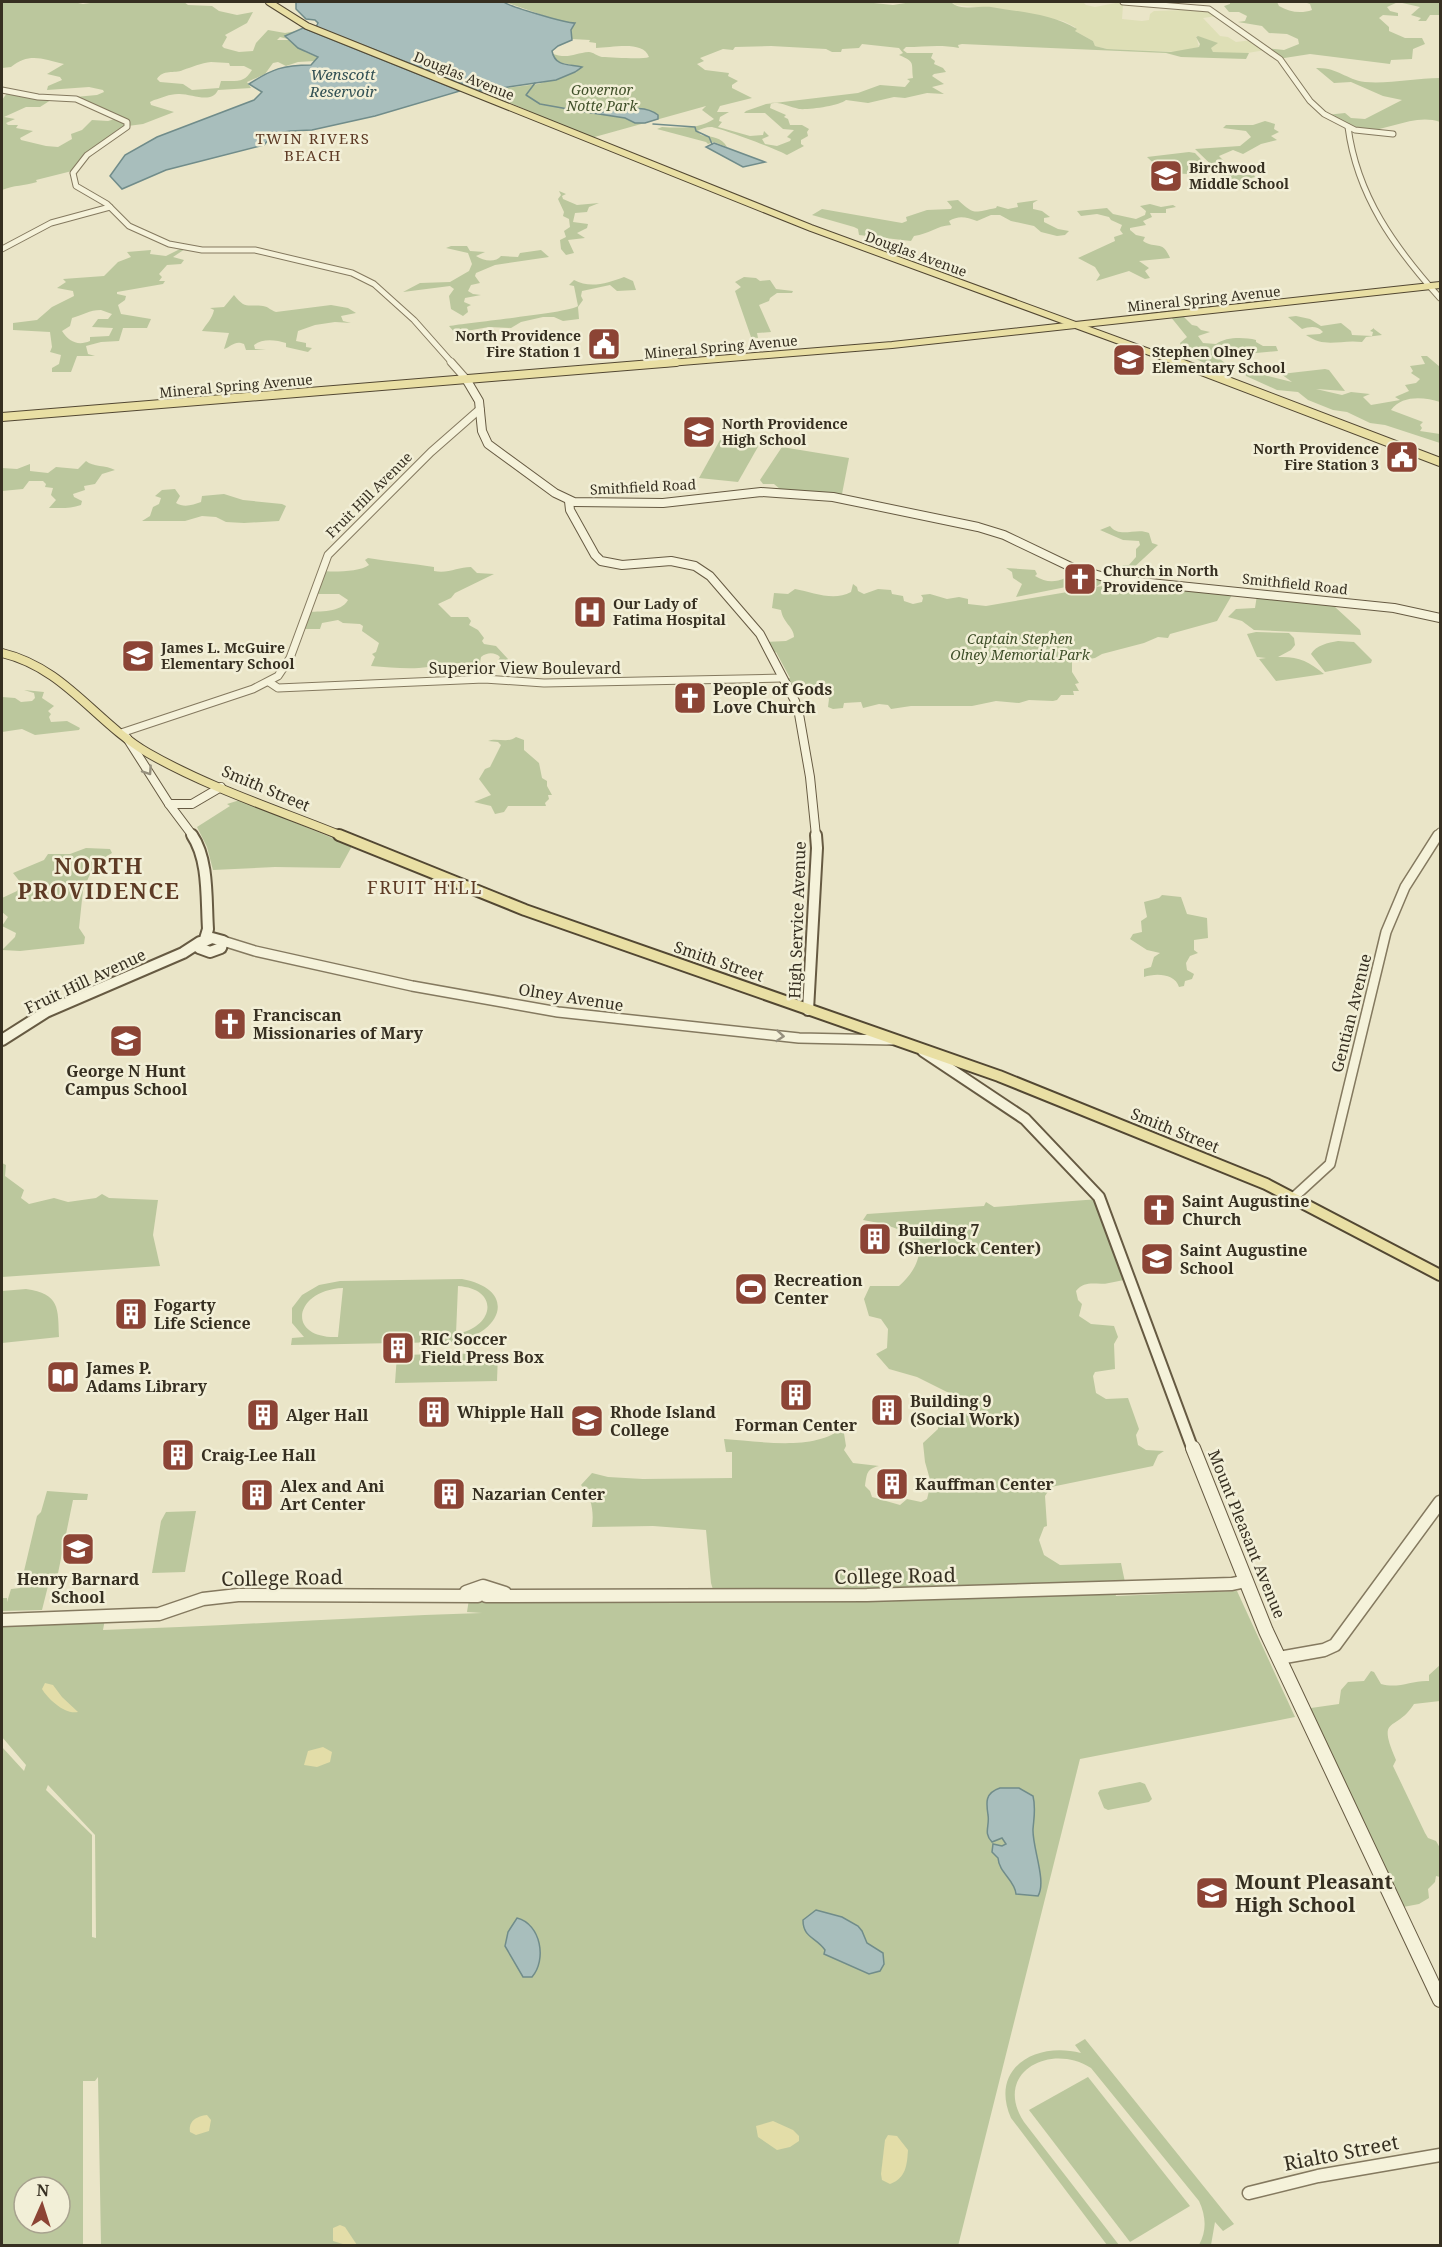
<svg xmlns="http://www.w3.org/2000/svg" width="1442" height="2247" font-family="'Noto Serif',serif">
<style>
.farmland{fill:#dedfb6}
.green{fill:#bbc79d;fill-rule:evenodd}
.sand{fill:#e3dda8}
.water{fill:#a8bebc;stroke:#708c8a;stroke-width:1.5}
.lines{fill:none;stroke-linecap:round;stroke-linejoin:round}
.stream{stroke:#708c8a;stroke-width:1.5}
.tertiary-far3-casing{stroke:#84795f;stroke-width:7}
.tertiary-far2-casing{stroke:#84795f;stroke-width:9}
.tertiary-far1-casing{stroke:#84795f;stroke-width:12}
.tertiary-casing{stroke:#84795f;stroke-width:15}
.secondary-far2-casing{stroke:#665a42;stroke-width:10}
.secondary-far1-casing{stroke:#665a42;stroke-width:14}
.secondary-casing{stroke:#665a42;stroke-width:16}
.primary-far2-casing{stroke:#524732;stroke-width:8}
.primary-far1-casing{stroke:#524732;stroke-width:10}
.primary-casing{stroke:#524732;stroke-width:14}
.tertiary-far3{stroke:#f5f2da;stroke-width:5}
.tertiary-far2{stroke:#f5f2da;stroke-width:7}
.tertiary-far1{stroke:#f5f2da;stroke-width:9}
.tertiary{stroke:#f5f2da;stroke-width:12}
.secondary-far2{stroke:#f5f2da;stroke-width:8}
.secondary-far1{stroke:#f5f2da;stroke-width:10}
.secondary{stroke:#f5f2da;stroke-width:14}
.primary-far2{stroke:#e9dfa4;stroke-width:6}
.primary-far1{stroke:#e9dfa4;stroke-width:8}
.primary{stroke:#e9dfa4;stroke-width:10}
.oneway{stroke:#96907e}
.labels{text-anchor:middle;stroke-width:5;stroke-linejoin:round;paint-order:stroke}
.far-street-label{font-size:14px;fill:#362f21;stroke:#f2efd7}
.far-park-label{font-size:14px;font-style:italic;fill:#40502a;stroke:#f2efd7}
.far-poi-label{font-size:14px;font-weight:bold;fill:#362f21;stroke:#f2efd7;text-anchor:start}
.far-water-label{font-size:15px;font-style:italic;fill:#325054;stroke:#f2efd7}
.far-neighbourhood-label{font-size:15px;letter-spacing:1.5px;fill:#5e3b25;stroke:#f2efd7}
.street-label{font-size:16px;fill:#362f21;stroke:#f2efd7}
.poi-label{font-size:16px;font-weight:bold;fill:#362f21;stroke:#f2efd7;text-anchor:start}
.neighbourhood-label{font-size:18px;letter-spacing:1.5px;fill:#5e3b25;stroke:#f2efd7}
.near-street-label{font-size:20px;fill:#362f21;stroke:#f2efd7}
.near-poi-label{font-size:20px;font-weight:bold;fill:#362f21;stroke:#f2efd7;text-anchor:start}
.district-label{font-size:22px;font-weight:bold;letter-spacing:1.5px;fill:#5e3b25;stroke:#f2efd7}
</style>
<rect width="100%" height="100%" fill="#eae5c8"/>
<!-- farmland -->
<path class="farmland" d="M 951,2 L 1083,2 L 1086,5 L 1095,7 L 1121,2 L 1126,2 L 1123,5 L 1122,19 L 1142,21 L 1149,20 L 1150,14 L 1154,11 L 1184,10 L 1202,7 L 1217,16 L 1203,18 L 1220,36 L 1228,37 L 1236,42 L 1252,40 L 1266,50 L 1241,54 L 1213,52 L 1210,48 L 1217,43 L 1196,36 L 1199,47 L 1178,52 L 1107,49 L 1095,46 L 1093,41 L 1075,31 L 1075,27 L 1063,21 L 1007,10 L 956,5 Z"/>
<!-- green -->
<g class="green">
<path d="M 2,2 L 73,2 L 83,4 L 98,2 L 184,2 L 188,5 L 212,6 L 219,11 L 237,15 L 253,12 L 247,23 L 225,35 L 227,37 L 222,46 L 224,48 L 239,52 L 253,51 L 256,43 L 268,30 L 285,33 L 297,31 L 288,39 L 280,37 L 277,40 L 296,40 L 305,52 L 319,58 L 315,61 L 298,62 L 286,66 L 278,62 L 273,63 L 265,74 L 247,82 L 251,88 L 218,90 C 211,105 191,93 178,94 C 169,94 162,98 154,100 L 150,102 L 151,105 L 174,112 L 143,124 L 128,126 L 72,171 L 36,180 L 37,182 C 24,186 14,185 2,190 L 2,100 L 7,93 L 54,98 L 40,107 L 26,107 L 4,117 L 15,119 L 6,123 L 8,125 L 18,125 L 16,128 L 33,131 L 20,138 L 21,140 L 46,146 L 58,147 L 72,139 L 71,134 L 82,130 L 92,120 L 108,121 L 118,118 L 75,97 L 97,95 L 104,92 L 103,90 L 89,87 L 47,90 L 48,86 L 62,80 L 60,77 L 47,74 L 64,64 C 43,59 29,52 11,67 L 2,68 ZM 211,62 L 229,63 L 230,66 L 244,66 L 252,70 C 244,83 238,81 221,81 L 219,88 L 192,90 L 183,84 L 160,82 L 157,79 C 163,69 174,74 183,70 C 192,67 201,63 211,62 Z"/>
<path d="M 505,2 L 864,2 L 893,5 L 912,2 L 951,2 C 959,11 979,6 991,7 C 1020,12 1052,14 1077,29 L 1075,31 L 1093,41 L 1095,46 L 1107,49 L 1171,52 L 1199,47 L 1200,44 L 1196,37 L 1198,36 L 1218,43 L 1211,48 L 1213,52 L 1249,53 L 1246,59 L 1181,57 L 1166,53 L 962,44 L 958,45 L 959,48 C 940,44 924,47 906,47 L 903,50 L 907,53 L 933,53 L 931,58 L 935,61 L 934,64 L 943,68 L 946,72 L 934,74 L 932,76 L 944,84 L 932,87 L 944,94 L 927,93 L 905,98 L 894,97 L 868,103 L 846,100 C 839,106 808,110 799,109 C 789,107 782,102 771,103 L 770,108 L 786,115 L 784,117 L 788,119 L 790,125 L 802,125 L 809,129 L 807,132 L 808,136 L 801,140 L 801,144 L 804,146 L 787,155 C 782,151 718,127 711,127 C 706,127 701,129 697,131 L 701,135 C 711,137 722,137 727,147 L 714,142 L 708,144 L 706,142 L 657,129 L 662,127 C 678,128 700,129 714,119 L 702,110 L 706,106 L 591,138 L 483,91 L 538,84 L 577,72 L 576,67 C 565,61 563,67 551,56 L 551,53 C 568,60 574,53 589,52 C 593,52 597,56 602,57 C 612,57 641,60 649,57 C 643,40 612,48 596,48 L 596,43 L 589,42 L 590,40 L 572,39 L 571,30 L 565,23 ZM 862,44 L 899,48 L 903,53 L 899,55 C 916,62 911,63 913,78 L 907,79 L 910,81 L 905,87 L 880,85 L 858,93 L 766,104 L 746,111 L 744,113 L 765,113 L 783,129 L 794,130 L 787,137 L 791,139 L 790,141 L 777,146 L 765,144 L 762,139 L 769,136 L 764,131 L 763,135 L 750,136 L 718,127 L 722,122 L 719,121 L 720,117 L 729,112 L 717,112 L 720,106 L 752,98 L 732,88 L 732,85 L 738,81 L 728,76 L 729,73 L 705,70 L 697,64 L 704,61 L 700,58 L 723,49 L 733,50 L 735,47 L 771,46 L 826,49 L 832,52 L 841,52 L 842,49 L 859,48 Z"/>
<path d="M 1230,2 L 1277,2 L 1279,6 C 1289,12 1301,14 1312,10 L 1310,4 L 1304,2 L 1440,2 L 1440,15 L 1430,15 L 1426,21 L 1418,21 L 1421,18 L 1411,15 L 1420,7 L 1398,2 L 1387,7 L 1390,11 L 1398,13 L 1398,16 L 1383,15 L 1379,18 L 1389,27 L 1389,31 L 1405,38 L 1422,38 L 1425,44 L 1413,49 L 1412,59 L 1391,60 L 1390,64 L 1310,54 L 1278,59 L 1264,48 L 1284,50 L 1299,44 L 1298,39 L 1287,34 L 1269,33 L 1262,26 L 1238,22 L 1245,21 L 1247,16 L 1239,12 L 1229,12 L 1224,6 L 1230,4 Z"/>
<path d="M 1316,68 C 1337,67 1345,79 1365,82 C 1390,84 1415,78 1440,78 L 1440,122 C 1414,113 1387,132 1361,131 C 1350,131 1336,120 1326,115 L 1345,113 L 1351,118 L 1365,119 L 1402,100 L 1383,96 L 1351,82 L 1334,83 Z"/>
<path d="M 1265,121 L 1275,124 L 1274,129 L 1279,132 L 1271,136 L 1277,140 L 1261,144 L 1243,154 L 1233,150 L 1219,156 L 1224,161 L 1217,162 L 1218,168 L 1235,169 L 1237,175 L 1254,175 L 1255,177 L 1243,180 L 1232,189 L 1225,188 L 1229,182 L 1195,149 L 1240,146 L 1251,137 L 1246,131 L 1223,128 L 1226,125 L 1253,125 Z"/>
<path d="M 1189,152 L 1195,153 L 1213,172 C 1187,175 1166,177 1147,157 Z"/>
<path d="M 559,191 L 566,194 L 562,196 L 563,199 L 577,205 L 599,203 L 589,207 L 587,212 L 575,213 L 573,222 L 588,224 L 587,228 L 577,233 L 585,238 L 568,240 L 574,253 L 566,255 L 561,249 L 560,240 L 566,237 L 564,231 L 570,227 L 569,219 L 563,216 L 564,212 L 558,199 L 561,195 Z"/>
<path d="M 958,200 C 975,216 974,212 996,208 L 997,206 L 1008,209 L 1018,207 L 1017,203 L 1038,200 L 1033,203 L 1033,209 L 1042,211 L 1050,217 L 1044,218 L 1044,222 L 1058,229 L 1069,231 L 1065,235 L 1057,236 L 1041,232 L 1034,226 L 1011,221 L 1000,215 L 991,215 L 977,221 C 966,217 959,215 949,221 L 951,225 C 936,226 929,234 914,236 L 911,241 L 859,235 L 858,229 L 854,227 L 812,215 L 822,209 L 902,223 L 907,221 L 906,217 L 927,210 L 951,209 L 952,207 L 947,201 Z"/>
<path d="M 1150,204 L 1161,207 L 1173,205 L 1176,207 L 1166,209 L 1166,213 L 1150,213 L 1152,217 L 1143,221 L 1146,225 L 1130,228 L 1130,230 L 1136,235 L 1145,237 L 1143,241 C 1157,250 1162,239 1170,258 L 1139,261 L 1149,268 L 1145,271 L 1150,278 L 1145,279 L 1129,271 L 1096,281 L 1100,275 L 1095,267 L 1078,258 L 1115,241 L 1114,237 L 1123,234 L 1120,230 L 1122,225 L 1111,220 L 1109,217 L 1097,214 L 1081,216 L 1077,211 L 1107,208 L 1113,214 L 1136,219 L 1145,215 L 1146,211 L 1140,206 Z"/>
<path d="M 451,246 L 467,246 L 470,251 L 485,252 L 476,256 C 483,261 496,263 501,256 L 518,257 L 520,253 L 541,250 L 549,257 L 495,265 L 476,273 L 475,276 L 480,283 L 471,285 L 468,291 L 473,294 L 481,295 L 465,298 L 464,302 L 471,305 L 467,307 L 468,312 L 463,316 L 451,309 L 449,296 L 454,289 L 450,286 L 403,292 L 420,283 L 450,282 L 469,271 L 472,264 L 468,253 L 446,248 Z"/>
<path d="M 182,248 L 185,249 L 173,257 L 184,260 L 181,264 L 167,265 L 159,274 L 162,277 L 159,281 L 165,281 L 163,284 L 117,292 L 117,294 L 126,296 L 125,300 L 118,305 L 121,314 L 151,319 L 147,328 L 123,328 L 119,341 L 101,342 L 86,346 L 88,354 L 95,356 L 77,356 L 71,372 L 52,372 L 52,368 L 59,364 L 61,355 L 50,352 L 52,347 L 50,332 L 13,330 L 13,323 L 37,320 L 52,307 L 74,296 L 73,291 L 57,288 L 66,282 L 63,279 L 104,276 L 118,262 L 131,257 L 127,252 L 151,250 L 150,254 L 166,256 ZM 101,310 L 112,314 L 108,319 L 98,319 L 92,327 L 113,328 L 109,336 L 90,337 L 90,341 C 78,346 69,342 62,331 L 70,326 L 72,318 C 83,315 89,310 101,310 Z"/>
<path d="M 624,277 L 633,281 L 636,290 L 617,291 L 610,285 L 582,291 L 581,296 L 583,300 L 578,307 L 579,319 L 563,321 L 554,317 L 543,317 L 521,322 L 511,328 L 489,327 L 455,333 L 449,326 C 470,322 569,313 578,306 L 574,286 L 569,285 L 574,280 C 590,289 608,283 624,277 Z"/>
<path d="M 744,277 L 756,278 L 760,281 L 770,280 L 776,289 L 793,291 L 792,293 L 777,293 L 770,298 L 769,301 L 759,305 L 771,332 L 757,333 L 758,338 L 751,337 L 735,291 L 741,287 L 735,282 Z"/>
<path d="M 234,295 C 246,310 247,304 263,306 C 269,307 270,310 276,312 L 331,305 L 348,308 L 356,313 L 341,316 L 343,321 L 351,323 L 335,322 L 315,325 L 298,331 L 296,341 L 306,343 L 306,347 L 312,348 L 308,352 L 286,347 L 286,343 C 276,340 263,338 254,345 L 255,349 L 266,350 L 246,350 L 244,344 C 235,340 232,346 224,349 L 229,333 L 202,331 C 207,323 212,319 214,310 L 210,308 L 224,307 Z"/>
<path d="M 1182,315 L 1192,325 L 1197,326 L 1201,330 L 1210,332 L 1198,336 L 1203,343 L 1216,344 C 1226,337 1243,337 1256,340 L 1256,342 L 1263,346 L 1276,346 L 1278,351 L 1224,356 L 1220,359 L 1226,364 L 1244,364 L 1248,371 L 1292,382 L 1281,374 L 1325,369 L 1329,370 L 1345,391 L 1316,389 L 1342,395 L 1351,392 L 1370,394 L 1363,397 L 1371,405 L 1400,400 L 1395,397 L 1409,391 L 1405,385 L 1416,383 L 1420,379 L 1411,373 L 1413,371 L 1410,366 L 1425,364 L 1421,356 L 1427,356 L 1440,367 L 1440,402 C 1424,397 1402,395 1391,410 L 1423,422 L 1420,425 L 1422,428 L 1420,431 L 1440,434 L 1440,443 L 1385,425 L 1370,423 L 1347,412 L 1333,410 L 1308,400 L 1298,392 L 1277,390 L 1246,376 L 1245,372 L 1238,370 L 1237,365 L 1216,363 L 1209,365 L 1178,351 L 1182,348 L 1180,343 L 1187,337 L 1170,316 Z"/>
<path d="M 1296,316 L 1310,319 L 1321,326 L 1341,323 L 1351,331 L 1352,335 L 1372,336 L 1373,332 L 1370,331 L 1374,328 L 1374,324 L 1374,329 L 1382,335 L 1366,337 L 1362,342 C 1340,339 1326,349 1306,335 L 1320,334 L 1323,332 C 1317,325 1309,327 1302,329 L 1288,317 Z"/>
<path d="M 720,440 L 759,445 L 738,482 L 699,478 Z"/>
<path d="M 782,447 L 849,458 L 842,494 L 780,489 L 774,484 L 763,484 L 760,480 Z"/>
<path d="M 86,461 C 93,467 106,465 115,470 L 102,474 L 95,484 L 84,486 L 85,490 L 73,494 L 74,497 L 82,501 L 81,505 C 70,509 61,508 49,508 L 56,500 L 51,495 L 53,488 L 45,487 L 46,484 L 43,481 L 29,481 L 23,489 L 2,491 L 2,468 L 17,469 L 30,464 L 30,471 L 48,473 L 56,467 L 78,469 Z"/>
<path d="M 175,489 L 180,496 L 176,503 C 184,508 193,505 201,502 L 202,496 L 224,494 L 243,500 L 282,504 L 286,506 L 279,521 L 244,523 L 226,522 L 216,517 L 202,516 L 185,521 L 142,521 L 150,516 L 153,507 L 159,504 L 161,498 L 155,496 L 162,490 Z"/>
<path d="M 1110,526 C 1120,539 1136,527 1149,533 L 1152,543 L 1158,545 L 1129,572 L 1122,565 L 1129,565 L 1136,557 L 1136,549 L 1140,545 L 1139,541 L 1123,540 L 1100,530 Z"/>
<path d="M 368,558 C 390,562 411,563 434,567 L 434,571 C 448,574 458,567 471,567 L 477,573 L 494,574 L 455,593 L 451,598 L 438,604 L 451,617 L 468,617 L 471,621 L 469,625 L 478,630 L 484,638 L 482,641 L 484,644 L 496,646 L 508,659 L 505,663 L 498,661 L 500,657 C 495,652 487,652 481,657 L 480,663 C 462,662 445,664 428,667 C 409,670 390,667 371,666 L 375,657 L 372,654 L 376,652 L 379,643 L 362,631 L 363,626 L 360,624 L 343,623 L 338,620 L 322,623 L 320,629 L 300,629 L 306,612 C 320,611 341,613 348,600 L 339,594 L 312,594 L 321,571 C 333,572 360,572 369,565 L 365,560 Z"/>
<path d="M 1006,568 L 1035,570 L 1037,574 L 1035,576 C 1051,586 1064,580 1078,571 L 1107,579 L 1096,587 L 1117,584 L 1232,595 L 1217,621 L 1170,634 L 1168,638 L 1158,637 L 1144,643 L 1102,654 L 1095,658 L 1072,662 L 1072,672 L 1079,683 L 1075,684 L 1079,691 L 1073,691 L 1074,695 L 1061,695 L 1057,700 L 1053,701 L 1029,700 L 1019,703 L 996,701 L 972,706 L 911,706 L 891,709 L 888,705 L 879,704 L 863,708 L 861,702 L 844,703 L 843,708 L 833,709 L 828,707 L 829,699 L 826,691 L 790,691 L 782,679 L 790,678 L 776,652 L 771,656 L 765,642 L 786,641 L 794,637 C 794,627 783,623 781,610 L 772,608 L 774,593 L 788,594 L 795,589 C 813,592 833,602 851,592 L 853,584 L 857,587 L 858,591 L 864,594 L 878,589 L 891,590 L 892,594 L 903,596 L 904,601 L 913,604 L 922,602 L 923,598 L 921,595 L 930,594 L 947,599 L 959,597 L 968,599 L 968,604 L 986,606 L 1085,589 L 1071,586 L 1016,597 L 1022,584 L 1013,578 L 1012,572 Z"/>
<path d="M 1257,595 L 1332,601 L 1335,607 L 1360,630 L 1361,635 L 1254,630 L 1242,621 L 1228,617 L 1236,609 L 1255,608 Z"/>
<path d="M 1256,632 L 1289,633 L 1294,638 L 1295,645 L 1291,650 L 1278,657 C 1297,656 1309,661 1324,674 L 1276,681 L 1259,659 L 1266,658 L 1257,657 L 1247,634 Z"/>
<path d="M 1338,641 L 1354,642 L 1372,660 L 1371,663 L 1325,672 L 1311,654 C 1316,645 1328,643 1338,641 Z"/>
<path d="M 24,690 L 44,692 L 42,698 L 54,706 L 48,711 L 51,714 L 49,717 L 51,722 L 67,721 L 80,728 L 79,730 L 35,735 L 22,729 L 2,732 L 2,697 L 15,698 L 21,702 L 32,701 L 35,698 L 34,693 Z"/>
<path d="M 516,737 L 524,740 L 524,750 L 539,763 L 542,778 L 547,781 L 547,786 L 552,795 L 548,795 L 549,799 L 545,803 L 546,806 L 508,806 L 504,812 L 495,814 L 491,806 L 474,802 L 491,795 L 479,779 L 485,769 L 490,767 L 501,745 L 498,742 L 488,741 C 497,737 507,744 516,737 Z"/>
<path d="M 240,800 L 352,846 L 340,868 L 275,867 L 213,870 L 207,847 L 197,827 L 230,806 L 227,804 Z"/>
<path d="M 86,848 L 110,849 L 112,853 L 95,863 L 83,890 L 79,928 L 85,937 L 84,944 L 20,951 L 2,950 L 15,937 L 16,933 L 2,926 L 8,917 L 2,912 L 2,898 L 17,891 L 21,883 L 13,873 L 44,860 L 48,854 L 70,854 Z"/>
<path d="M 1162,895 L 1181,897 L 1187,914 L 1207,918 L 1208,938 L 1194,940 L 1194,950 L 1198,953 L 1190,956 L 1186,963 L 1187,970 L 1194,974 L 1192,979 L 1185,981 L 1184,986 L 1179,987 C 1175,973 1155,973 1144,977 L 1144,969 L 1151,967 L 1154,957 L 1160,953 L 1147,950 L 1130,939 L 1133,934 L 1142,932 L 1141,921 L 1147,917 L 1144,902 L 1159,898 Z"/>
<path d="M 2,1163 L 6,1165 L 5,1176 L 24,1190 L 21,1198 L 29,1204 L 54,1198 L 68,1202 L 96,1198 L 102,1194 L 109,1198 L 158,1200 L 153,1235 L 160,1266 L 2,1277 Z"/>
<path d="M 1099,1199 L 1129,1279 C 1122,1280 1116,1282 1109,1283 C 1097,1286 1086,1279 1076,1291 L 1078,1300 L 1082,1304 L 1079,1316 L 1091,1324 L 1114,1326 L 1118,1337 L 1114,1344 L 1115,1369 L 1095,1372 L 1093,1376 L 1096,1393 L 1106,1399 L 1128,1398 L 1139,1429 L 1136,1435 L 1138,1445 L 1146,1450 L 1164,1451 L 1158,1455 L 1153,1466 L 1051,1487 L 1045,1496 L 1047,1526 L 1044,1527 L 1039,1540 L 1044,1555 L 1060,1565 L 1121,1563 L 1126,1587 L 1114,1589 L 1116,1596 L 1237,1591 L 1295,1717 L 1080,1759 L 958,2246 L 101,2245 L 98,2077 L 95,2081 L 83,2081 L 83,2245 L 2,2245 L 2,1747 L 24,1771 L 26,1765 L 2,1737 L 2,1622 L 105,1619 L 103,1630 C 230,1626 355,1617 482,1613 L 467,1612 L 469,1599 L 715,1596 L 711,1583 L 706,1530 L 653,1526 L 592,1527 C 594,1512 592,1497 581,1485 L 592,1473 L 608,1477 L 643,1479 L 732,1478 L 732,1452 L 726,1452 L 724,1439 C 759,1441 816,1452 843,1427 L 846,1446 L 844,1450 L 853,1463 L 879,1466 C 866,1469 867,1474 865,1486 L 870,1491 L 872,1497 L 900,1505 L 907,1499 L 921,1502 L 927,1499 L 931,1483 L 925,1462 L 923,1443 L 938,1429 L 938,1425 L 969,1413 L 965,1401 L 917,1377 L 889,1369 L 876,1354 L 887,1348 L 888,1329 L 881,1319 L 869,1316 L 864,1299 L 870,1286 L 899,1286 C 911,1275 919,1264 920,1246 C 906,1228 884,1224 863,1220 L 867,1214 L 984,1206 L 986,1202 L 994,1207 ZM 48,1785 L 95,1835 L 96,1938 L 92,1937 L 92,1835 L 46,1790 ZM 24,2187 L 60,2187 L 60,2223 L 24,2223 Z"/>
<path d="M 462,1279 C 521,1290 500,1337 450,1342 L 291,1345 L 292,1338 L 304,1337 L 292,1323 L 292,1308 L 302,1295 L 319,1285 L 340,1281 ZM 458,1286 C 501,1289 494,1328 456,1334 ZM 343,1288 L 338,1337 C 285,1339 294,1290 343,1288 Z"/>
<path d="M 26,1289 C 60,1294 58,1308 59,1337 L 2,1343 L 2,1291 Z"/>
<path d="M 498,1353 L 497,1381 L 395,1383 L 397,1355 Z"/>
<path d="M 47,1491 L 88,1494 L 87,1500 L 73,1500 L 57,1578 L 50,1578 L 42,1610 L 2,1611 L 2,1598 L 7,1598 L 7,1602 L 11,1589 L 20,1588 L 37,1516 L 41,1512 Z"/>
<path d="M 196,1511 L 185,1572 L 152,1573 L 161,1521 L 166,1512 Z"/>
<path d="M 1440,1665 L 1440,1701 L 1414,1704 C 1396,1733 1376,1714 1396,1760 L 1393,1766 L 1425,1833 L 1428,1838 L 1436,1841 L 1440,1848 L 1440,1877 L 1436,1876 L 1435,1882 L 1428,1889 L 1429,1898 L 1419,1904 L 1398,1908 L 1304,1709 L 1339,1704 L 1341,1690 L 1348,1682 L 1364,1681 L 1371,1671 L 1374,1672 L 1381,1684 C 1399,1689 1412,1680 1429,1681 L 1429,1675 Z"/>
<path d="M 1140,1782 L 1145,1784 L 1152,1799 L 1149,1802 L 1108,1810 L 1104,1808 L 1098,1793 L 1100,1790 Z"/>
<path d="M 1085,2039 L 1234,2224 L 1223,2231 L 1215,2222 L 1211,2245 L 1199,2245 C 1207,2231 1206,2216 1199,2201 L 1091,2068 C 1050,2042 992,2073 1024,2122 L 1119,2245 L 1107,2245 L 1011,2118 C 989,2068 1036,2041 1081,2053 L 1075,2045 Z"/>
<path d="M 1088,2077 L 1190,2206 L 1130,2242 L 1029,2110 Z"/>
</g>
<!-- sand -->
<g class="sand">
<path d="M 45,1683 L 53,1685 L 62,1697 L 78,1712 C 65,1715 48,1699 42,1689 Z"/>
<path d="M 323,1747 L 332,1752 L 330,1762 L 317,1767 L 304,1765 L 308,1751 Z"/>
<path d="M 207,2115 L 211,2120 L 209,2131 L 196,2135 L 190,2132 C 188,2121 197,2116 207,2115 Z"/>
<path d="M 773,2121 L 793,2130 L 799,2136 L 799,2141 L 790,2147 L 777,2150 L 758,2137 L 756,2126 Z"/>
<path d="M 888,2135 L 897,2136 L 908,2150 C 907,2165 906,2178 890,2184 L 882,2180 L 881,2174 L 885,2140 Z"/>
<path d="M 340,2225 L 345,2227 L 357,2245 L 346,2245 L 333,2241 L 333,2228 Z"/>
</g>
<!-- water -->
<g class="water">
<path d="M 296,2 L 504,2 C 508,6 565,23 575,23 L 571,30 L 572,40 L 558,46 L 552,51 C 555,67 569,64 582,67 L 575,72 L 556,80 L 481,91 L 316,27 L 318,23 L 315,20 L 306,19 L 296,9 Z"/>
<path d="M 303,28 L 460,91 L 375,116 L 312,130 L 290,131 L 273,134 L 264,145 L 166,170 L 122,189 L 110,176 L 125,155 L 157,137 L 254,100 L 262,92 L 249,84 C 272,69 283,65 311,65 L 318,57 L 298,48 L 285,36 Z"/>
<path d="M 566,109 C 577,109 587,112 599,112 C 617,112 642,102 658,115 L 658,119 L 645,123 L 635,123 L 625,118 Z"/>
<path d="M 714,143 L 765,162 L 743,167 L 706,147 Z"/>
<path d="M 1000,1788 L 1019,1788 L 1033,1796 C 1036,1808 1034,1817 1033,1829 C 1032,1847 1047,1881 1038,1896 L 1016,1894 C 1015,1880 999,1873 998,1858 L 992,1852 L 993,1844 L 1002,1846 L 1006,1844 L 1002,1838 L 992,1842 C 983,1833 990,1826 988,1815 C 986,1802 985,1793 1000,1788 Z"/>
<path d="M 816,1910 L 842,1917 L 858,1926 L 862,1931 L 867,1943 L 883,1953 L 884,1964 L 880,1971 L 869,1974 L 824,1954 L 825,1950 C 816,1937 803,1938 803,1920 Z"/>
<path d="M 517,1918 C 541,1924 547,1960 532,1977 L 523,1977 L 505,1946 L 508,1932 Z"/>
</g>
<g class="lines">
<!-- stream -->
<g class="stream">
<path d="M 535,83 L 526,95 L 540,104 L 568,109"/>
<path d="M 653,124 L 695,127 L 696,131 L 709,137 L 712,144"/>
</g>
<defs>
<g id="tertiary-far3">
<path d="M 1123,2 L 1209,9 L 1280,59 L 1310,101 L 1324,114 L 1355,130 L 1393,134"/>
<path d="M 2,90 L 38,97 L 76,99 L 127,122 L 127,127 L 87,155 L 73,173 L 76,186 L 107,204 L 129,226 L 169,244 L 202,250 L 255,250 L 352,273 L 374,284 L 414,320 L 453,364"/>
<path d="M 1348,127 C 1357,196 1395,248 1440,298"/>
<path d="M 2,249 L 51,223 L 110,207"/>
</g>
<g id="tertiary-far2">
<path d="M 451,362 L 466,379"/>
<path d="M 269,682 L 278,688 L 484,679 L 544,683 L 782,678"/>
<path d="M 121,733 L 253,689 L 278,676 L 290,658 L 328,555 L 431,452 L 480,409"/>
<path d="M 1437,836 L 1440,832"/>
</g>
<g id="tertiary-far1">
<path d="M 223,941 L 255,951 L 412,986 L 558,1012 L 799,1038 L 892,1040"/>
<path d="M 1294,1197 L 1330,1164 L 1386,932 L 1405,887 L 1438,835"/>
</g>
<g id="tertiary">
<path d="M 466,1592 L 483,1586 L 505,1593"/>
<path d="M 486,1596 L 867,1595 L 1232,1584 L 1246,1581"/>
<path d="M 2,1620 L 159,1614 L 203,1599 L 238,1595 L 478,1596"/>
<path d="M 1279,1658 L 1324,1650 L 1335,1645 L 1440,1502"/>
<path d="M 1249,2193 L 1318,2176 L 1440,2155"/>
</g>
<g id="secondary-far2">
<path d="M 466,379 L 479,401 L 482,431 L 488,444 L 555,493 L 574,502 L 663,503 L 761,492 L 833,497 L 978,527 L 1004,535 L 1073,568 L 1111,579 L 1394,608 L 1440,618"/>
<path d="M 569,501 L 570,510 L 595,555 L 601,561 L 622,565 L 671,561 L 695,566 L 710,576 L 760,634 L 795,701 L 799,714 L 810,777 L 816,836"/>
<path d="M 127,738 L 169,804 L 193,836"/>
<path d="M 169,804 L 192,804 L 221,787"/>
</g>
<g id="secondary-far1">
<path d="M 192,835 C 209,860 206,899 208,929 L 205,939"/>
<path d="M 212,938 L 223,941 L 221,948 L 210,952 L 199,948 L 198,944 Z"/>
<path d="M 808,1010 L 817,848 L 816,835"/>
<path d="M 2,1040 L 46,1012 L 183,953 L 200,942"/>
<path d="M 923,1051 L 1025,1119 L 1099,1197 L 1193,1450"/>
</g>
<path id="secondary" d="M 1193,1448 L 1266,1631 L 1440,2000"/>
<g id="primary-far2">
<path d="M 269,2 L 307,26 L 811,228 L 1182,364"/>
<path d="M 657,364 L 892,345 L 1440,285"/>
</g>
<g id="primary-far1">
<path d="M 1178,362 L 1440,462"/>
<path d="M 2,417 L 676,362"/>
<path d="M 2,653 C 65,668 95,722 148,753 C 209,788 278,810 342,836"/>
</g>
<path id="primary" d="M 339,835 L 525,910 L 999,1076 L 1266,1184 L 1440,1275"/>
</defs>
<!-- tertiary-far3 casing -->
<use href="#tertiary-far3" class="tertiary-far3-casing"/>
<!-- tertiary-far2 casing -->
<use href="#tertiary-far2" class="tertiary-far2-casing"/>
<!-- tertiary-far1 casing -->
<use href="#tertiary-far1" class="tertiary-far1-casing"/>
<!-- tertiary casing -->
<use href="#tertiary" class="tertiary-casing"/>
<!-- secondary-far2 casing -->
<use href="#secondary-far2" class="secondary-far2-casing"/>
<!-- secondary-far1 casing -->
<use href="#secondary-far1" class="secondary-far1-casing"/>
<!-- secondary casing -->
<use href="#secondary" class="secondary-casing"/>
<!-- primary-far2 casing -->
<use href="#primary-far2" class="primary-far2-casing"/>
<!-- primary-far1 casing -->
<use href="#primary-far1" class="primary-far1-casing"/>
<!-- primary casing -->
<use href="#primary" class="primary-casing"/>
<!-- tertiary-far3 -->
<use href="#tertiary-far3" class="tertiary-far3"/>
<!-- tertiary-far2 -->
<use href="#tertiary-far2" class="tertiary-far2"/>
<!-- tertiary-far1 -->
<use href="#tertiary-far1" class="tertiary-far1"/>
<!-- tertiary -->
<use href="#tertiary" class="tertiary"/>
<!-- secondary-far2 -->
<use href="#secondary-far2" class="secondary-far2"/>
<!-- secondary-far1 -->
<use href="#secondary-far1" class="secondary-far1"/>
<!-- secondary -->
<use href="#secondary" class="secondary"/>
<!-- primary-far2 -->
<use href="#primary-far2" class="primary-far2"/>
<!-- primary-far1 -->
<use href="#primary-far1" class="primary-far1"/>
<!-- primary -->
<use href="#primary" class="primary"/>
</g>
<!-- one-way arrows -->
<defs><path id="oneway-chevron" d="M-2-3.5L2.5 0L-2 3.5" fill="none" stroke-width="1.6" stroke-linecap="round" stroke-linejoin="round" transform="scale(1.5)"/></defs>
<g class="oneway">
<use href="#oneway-chevron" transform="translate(148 771) rotate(56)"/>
<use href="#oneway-chevron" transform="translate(780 1036) rotate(5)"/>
</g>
<!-- icons -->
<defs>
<symbol id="school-square" viewBox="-11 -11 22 22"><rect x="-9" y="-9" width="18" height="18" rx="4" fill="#8c4435" stroke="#f2efd7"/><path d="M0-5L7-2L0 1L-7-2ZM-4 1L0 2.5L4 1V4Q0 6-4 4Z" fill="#fff"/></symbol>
<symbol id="civic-square" viewBox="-11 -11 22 22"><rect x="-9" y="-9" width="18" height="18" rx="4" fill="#8c4435" stroke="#f2efd7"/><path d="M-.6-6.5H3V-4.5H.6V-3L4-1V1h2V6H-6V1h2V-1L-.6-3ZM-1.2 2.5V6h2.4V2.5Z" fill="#fff"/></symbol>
<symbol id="church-square" viewBox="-11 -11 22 22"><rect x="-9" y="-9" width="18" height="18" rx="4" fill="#8c4435" stroke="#f2efd7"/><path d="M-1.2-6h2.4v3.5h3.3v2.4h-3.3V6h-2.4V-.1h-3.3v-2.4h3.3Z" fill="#fff"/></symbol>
<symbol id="hospital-square" viewBox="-11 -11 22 22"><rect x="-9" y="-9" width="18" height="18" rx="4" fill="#8c4435" stroke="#f2efd7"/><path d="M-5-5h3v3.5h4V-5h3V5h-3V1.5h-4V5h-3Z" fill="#fff"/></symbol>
<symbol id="building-square" viewBox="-11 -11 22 22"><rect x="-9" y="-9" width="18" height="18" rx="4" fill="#8c4435" stroke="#f2efd7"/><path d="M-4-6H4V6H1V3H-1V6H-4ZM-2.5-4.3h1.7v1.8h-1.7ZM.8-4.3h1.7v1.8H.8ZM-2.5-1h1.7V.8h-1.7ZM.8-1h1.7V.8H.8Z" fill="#fff"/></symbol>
<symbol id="stadium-square" viewBox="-11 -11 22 22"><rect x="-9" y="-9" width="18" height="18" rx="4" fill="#8c4435" stroke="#f2efd7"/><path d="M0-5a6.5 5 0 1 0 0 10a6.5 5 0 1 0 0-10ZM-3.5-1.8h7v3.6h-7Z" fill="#fff"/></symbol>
<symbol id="library-square" viewBox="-11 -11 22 22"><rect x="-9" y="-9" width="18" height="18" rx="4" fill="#8c4435" stroke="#f2efd7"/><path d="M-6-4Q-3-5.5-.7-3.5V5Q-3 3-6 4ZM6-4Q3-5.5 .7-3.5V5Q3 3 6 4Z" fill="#fff"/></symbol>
<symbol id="university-square" viewBox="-11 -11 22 22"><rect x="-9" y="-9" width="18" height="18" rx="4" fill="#8c4435" stroke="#f2efd7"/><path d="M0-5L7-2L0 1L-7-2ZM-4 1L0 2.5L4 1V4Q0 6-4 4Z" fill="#fff"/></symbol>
</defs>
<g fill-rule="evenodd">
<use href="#school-square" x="1147" y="157" width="38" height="38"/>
<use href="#civic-square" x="585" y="325" width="38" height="38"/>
<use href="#school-square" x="1110" y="341" width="38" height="38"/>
<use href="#school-square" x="680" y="413" width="38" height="38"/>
<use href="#civic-square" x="1383" y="438" width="38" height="38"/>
<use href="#church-square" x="1061" y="560" width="38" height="38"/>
<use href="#hospital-square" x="571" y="593" width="38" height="38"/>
<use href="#school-square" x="119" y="637" width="38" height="38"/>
<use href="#church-square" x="671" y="679" width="38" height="38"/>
<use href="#church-square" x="211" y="1005" width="38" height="38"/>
<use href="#school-square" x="107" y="1022" width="38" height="38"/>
<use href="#church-square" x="1140" y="1191" width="38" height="38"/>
<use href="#building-square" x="856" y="1220" width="38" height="38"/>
<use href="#school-square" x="1138" y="1240" width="38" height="38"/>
<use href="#stadium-square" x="732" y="1270" width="38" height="38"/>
<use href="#building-square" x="112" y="1295" width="38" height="38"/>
<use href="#building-square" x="379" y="1329" width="38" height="38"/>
<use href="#library-square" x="44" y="1358" width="38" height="38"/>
<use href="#building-square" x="777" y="1376" width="38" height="38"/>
<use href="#building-square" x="868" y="1391" width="38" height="38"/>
<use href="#building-square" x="415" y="1393" width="38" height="38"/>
<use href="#building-square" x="244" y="1396" width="38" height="38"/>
<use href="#university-square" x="568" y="1402" width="38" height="38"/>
<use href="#building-square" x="159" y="1436" width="38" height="38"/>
<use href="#building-square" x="873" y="1465" width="38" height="38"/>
<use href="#building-square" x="430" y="1475" width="38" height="38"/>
<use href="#building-square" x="238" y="1476" width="38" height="38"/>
<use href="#school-square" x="59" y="1530" width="38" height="38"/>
<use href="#school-square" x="1193" y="1874" width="38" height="38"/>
</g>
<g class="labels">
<!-- far-street labels -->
<g class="far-street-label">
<text transform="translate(464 76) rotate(22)" y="5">Douglas Avenue</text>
<text transform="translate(916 254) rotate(20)" y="5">Douglas Avenue</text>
<text transform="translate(1204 299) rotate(-6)" y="5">Mineral Spring Avenue</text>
<text transform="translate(721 347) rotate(-5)" y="5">Mineral Spring Avenue</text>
<text transform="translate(236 386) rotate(-5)" y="5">Mineral Spring Avenue</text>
<text transform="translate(643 487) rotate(-3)" y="5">Smithfield Road</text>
<text transform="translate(369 495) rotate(-45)" y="5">Fruit Hill Avenue</text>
<text transform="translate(1295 584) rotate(6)" y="5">Smithfield Road</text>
</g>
<!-- far-park labels -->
<g class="far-park-label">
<text x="602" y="95">Governor<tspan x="602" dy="16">Notte Park</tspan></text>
<text x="1020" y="644">Captain Stephen<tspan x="1020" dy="16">Olney Memorial Park</tspan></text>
</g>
<!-- far-poi labels -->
<g class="far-poi-label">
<text x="1189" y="173">Birchwood<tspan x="1189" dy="16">Middle School</tspan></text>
<text x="581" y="341" text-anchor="end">North Providence<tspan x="581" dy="16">Fire Station 1</tspan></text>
<text x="1152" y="357">Stephen Olney<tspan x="1152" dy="16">Elementary School</tspan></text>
<text x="722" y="429">North Providence<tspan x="722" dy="16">High School</tspan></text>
<text x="1379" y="454" text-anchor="end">North Providence<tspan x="1379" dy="16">Fire Station 3</tspan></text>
<text x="1103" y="576">Church in North<tspan x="1103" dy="16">Providence</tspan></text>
<text x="613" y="609">Our Lady of<tspan x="613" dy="16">Fatima Hospital</tspan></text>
<text x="161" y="653">James L. McGuire<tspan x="161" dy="16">Elementary School</tspan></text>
</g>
<!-- far-water labels -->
<g class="far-water-label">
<text x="343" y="80">Wenscott<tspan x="343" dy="17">Reservoir</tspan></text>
</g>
<!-- far-neighbourhood labels -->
<g class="far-neighbourhood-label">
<text x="313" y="144">TWIN RIVERS<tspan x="313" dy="17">BEACH</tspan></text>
</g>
<!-- street labels -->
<g class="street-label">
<text x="525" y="674">Superior View Boulevard</text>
<text transform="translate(266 788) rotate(23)" y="6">Smith Street</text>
<text transform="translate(797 920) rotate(-88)" y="6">High Service Avenue</text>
<text transform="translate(719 961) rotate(19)" y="6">Smith Street</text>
<text transform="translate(85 981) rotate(-25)" y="6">Fruit Hill Avenue</text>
<text transform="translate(571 997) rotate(9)" y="6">Olney Avenue</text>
<text transform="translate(1351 1013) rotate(-76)" y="6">Gentian Avenue</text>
<text transform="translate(1175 1130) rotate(22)" y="6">Smith Street</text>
<text transform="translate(1247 1534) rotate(68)" y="6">Mount Pleasant Avenue</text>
</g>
<!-- poi labels -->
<g class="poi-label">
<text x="713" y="695">People of Gods<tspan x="713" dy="18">Love Church</tspan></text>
<text x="253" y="1021">Franciscan<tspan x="253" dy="18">Missionaries of Mary</tspan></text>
<text x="126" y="1077" text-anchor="middle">George N Hunt<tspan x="126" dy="18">Campus School</tspan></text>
<text x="1182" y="1207">Saint Augustine<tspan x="1182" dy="18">Church</tspan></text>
<text x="898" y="1236">Building 7<tspan x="898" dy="18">(Sherlock Center)</tspan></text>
<text x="1180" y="1256">Saint Augustine<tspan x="1180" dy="18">School</tspan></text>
<text x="774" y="1286">Recreation<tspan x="774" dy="18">Center</tspan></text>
<text x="154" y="1311">Fogarty<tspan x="154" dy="18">Life Science</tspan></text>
<text x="421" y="1345">RIC Soccer<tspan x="421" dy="18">Field Press Box</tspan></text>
<text x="86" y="1374">James P.<tspan x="86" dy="18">Adams Library</tspan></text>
<text x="910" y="1407">Building 9<tspan x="910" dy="18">(Social Work)</tspan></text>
<text x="457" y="1418">Whipple Hall</text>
<text x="610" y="1418">Rhode Island<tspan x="610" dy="18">College</tspan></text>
<text x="286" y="1421">Alger Hall</text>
<text x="796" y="1431" text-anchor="middle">Forman Center</text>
<text x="201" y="1461">Craig-Lee Hall</text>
<text x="915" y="1490">Kauffman Center</text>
<text x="280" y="1492">Alex and Ani<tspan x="280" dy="18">Art Center</tspan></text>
<text x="472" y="1500">Nazarian Center</text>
<text x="78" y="1585" text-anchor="middle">Henry Barnard<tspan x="78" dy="18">School</tspan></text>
</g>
<!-- neighbourhood labels -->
<g class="neighbourhood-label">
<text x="425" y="894">FRUIT HILL</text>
</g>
<!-- near-street labels -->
<g class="near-street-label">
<text transform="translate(895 1576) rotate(-1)" y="7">College Road</text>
<text transform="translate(282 1578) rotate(-1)" y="7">College Road</text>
<text transform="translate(1341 2153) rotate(-11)" y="7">Rialto Street</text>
</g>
<!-- near-poi labels -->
<g class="near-poi-label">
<text x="1235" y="1889">Mount Pleasant<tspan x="1235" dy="23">High School</tspan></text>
</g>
<!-- district labels -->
<g class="district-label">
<text x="99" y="874">NORTH<tspan x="99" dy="25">PROVIDENCE</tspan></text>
</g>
</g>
<!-- border -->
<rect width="1442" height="2247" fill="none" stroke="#362f21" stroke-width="6"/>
<!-- north arrow -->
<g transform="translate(42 2205) rotate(3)"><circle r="28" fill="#f2efd7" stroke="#a7a28e" stroke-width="1.5"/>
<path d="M0-4.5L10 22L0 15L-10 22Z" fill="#8c4435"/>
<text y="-9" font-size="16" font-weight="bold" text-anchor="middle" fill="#362f21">N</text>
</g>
</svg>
